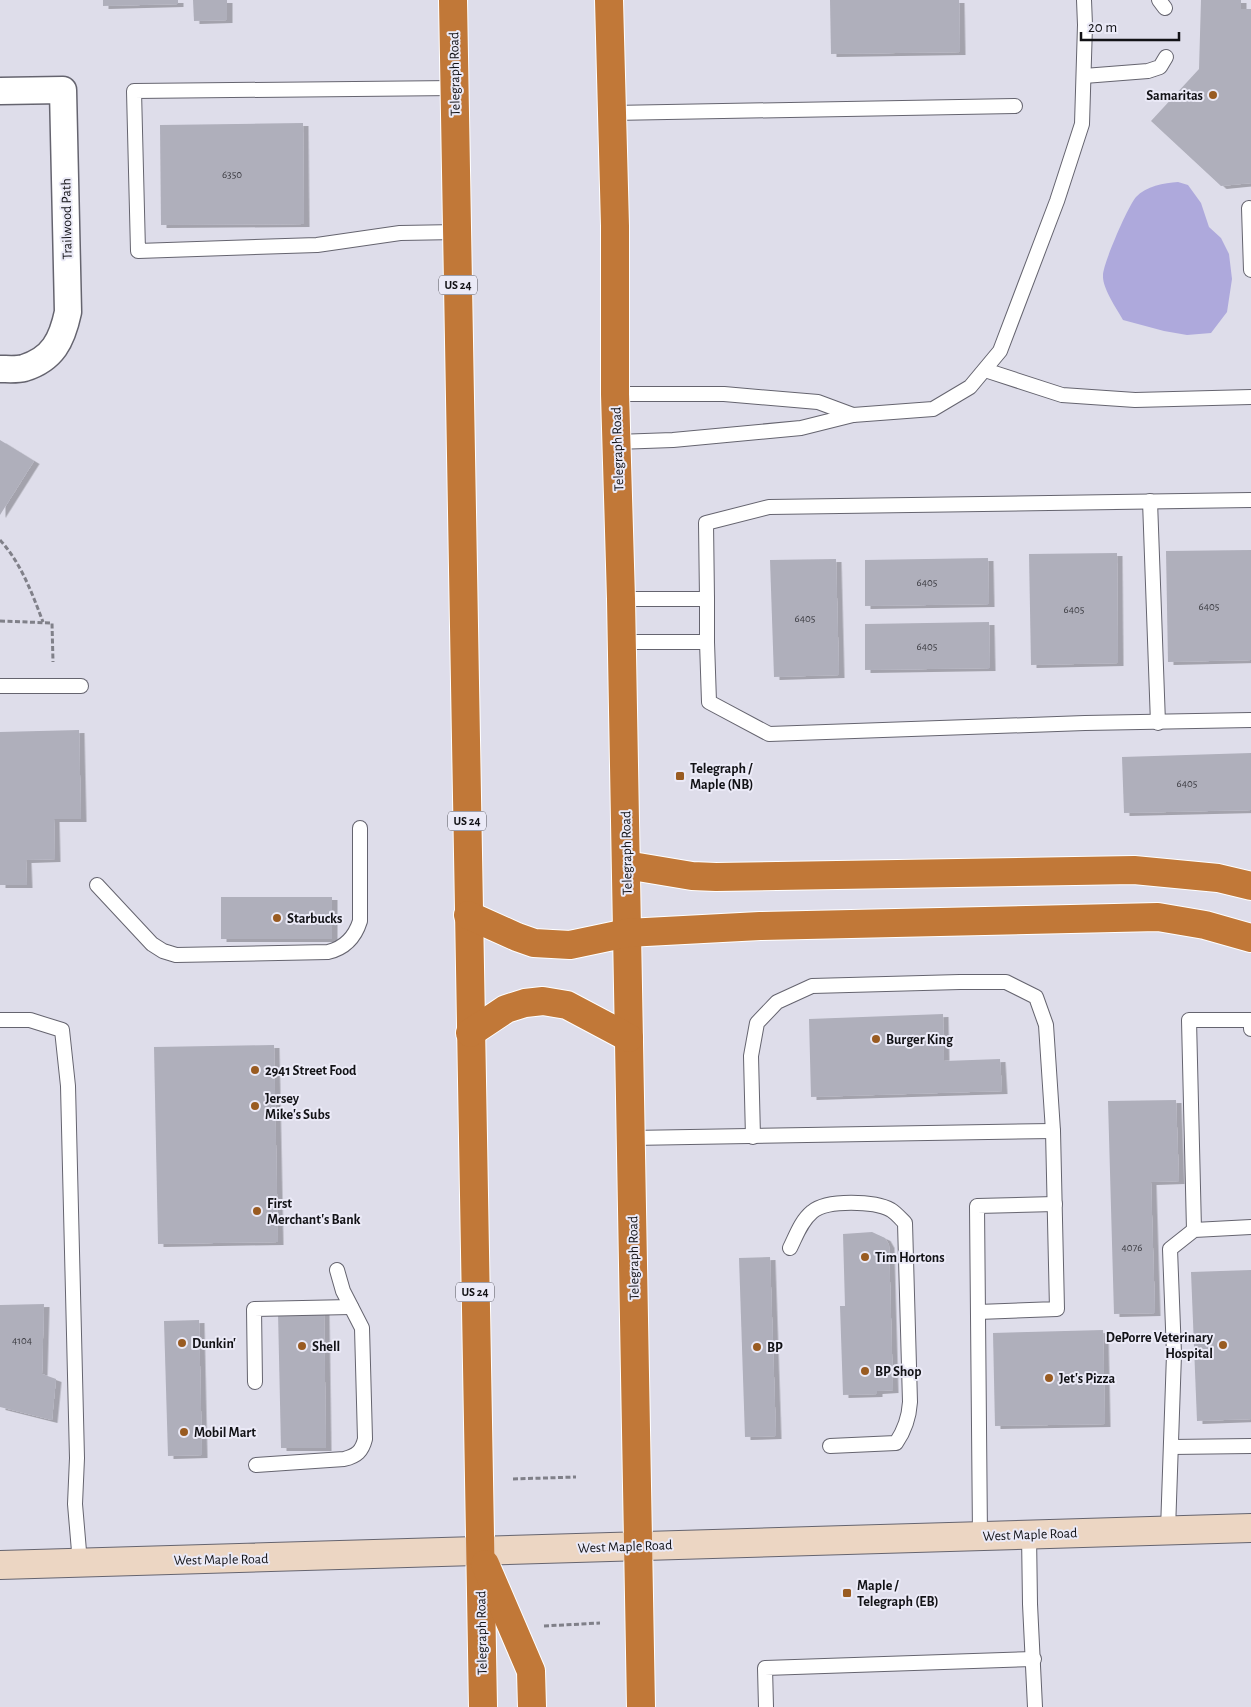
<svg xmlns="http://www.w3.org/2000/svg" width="1251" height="1707" font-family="'Alegreya Sans',sans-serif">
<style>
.water{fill:#aea9dc}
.building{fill:#afafbb;filter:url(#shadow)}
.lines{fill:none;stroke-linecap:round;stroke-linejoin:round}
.lane-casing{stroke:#65646f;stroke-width:16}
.street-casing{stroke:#65646f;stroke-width:29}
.secondary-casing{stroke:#65646f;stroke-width:30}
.highway-casing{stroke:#fff;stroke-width:30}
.path{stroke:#808089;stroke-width:3;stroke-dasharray:5 2.5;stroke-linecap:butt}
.lane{stroke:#fff;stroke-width:14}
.street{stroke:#fff;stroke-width:26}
.secondary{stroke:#ecd6c3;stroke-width:28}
.highway{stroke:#c17838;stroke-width:28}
.poi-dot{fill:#995b21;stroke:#ebeaf7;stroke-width:2}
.labels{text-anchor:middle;stroke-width:4;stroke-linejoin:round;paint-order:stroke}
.number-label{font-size:11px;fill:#39393f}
.shield{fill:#ebeaf7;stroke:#53535a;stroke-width:1}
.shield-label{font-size:12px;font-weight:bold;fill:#121216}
.street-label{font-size:14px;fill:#121216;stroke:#ebeaf7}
.poi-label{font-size:14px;font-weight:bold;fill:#121216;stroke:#ebeaf7;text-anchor:start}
</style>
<defs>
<filter id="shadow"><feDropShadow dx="5.5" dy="3" stdDeviation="0" flood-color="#0004"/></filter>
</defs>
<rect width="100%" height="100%" fill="#deddea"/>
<!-- water -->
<path class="water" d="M 1178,182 L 1188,185 L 1201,203 L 1209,227 L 1221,238 L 1229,254 L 1232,279 L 1227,312 L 1211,333 L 1187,335 L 1164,331 L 1123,320 C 1117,309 1102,288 1103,275 C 1103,264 1128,206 1136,197 C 1146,186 1164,183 1178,182 Z"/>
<!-- building -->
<g class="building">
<path d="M 103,0 L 178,0 L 178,4 L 103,6 Z"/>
<path d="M 193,0 L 227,0 L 227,20 L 194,21 Z"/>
<path d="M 830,0 L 959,0 L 960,52 L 831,54 Z"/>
<path d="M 1201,0 L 1241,0 L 1241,9 L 1251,9 L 1251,183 L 1221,186 L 1151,121 L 1199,69 Z"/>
<path d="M 303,123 L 304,224 L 161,225 L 160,125 Z"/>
<path d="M 0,440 L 34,461 L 0,515 Z"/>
<path d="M 1251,550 L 1251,660 L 1168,662 L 1166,551 Z"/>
<path d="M 1117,553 L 1118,663 L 1031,665 L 1029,554 Z"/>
<path d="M 988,558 L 989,604 L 865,606 L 865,560 Z"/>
<path d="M 836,559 L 839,675 L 774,677 L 770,560 Z"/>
<path d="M 989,622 L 990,668 L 865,670 L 865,624 Z"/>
<path d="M 79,730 L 81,819 L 54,819 L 55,859 L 26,860 L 27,885 L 0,885 L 0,732 Z"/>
<path d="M 1251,753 L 1251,810 L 1124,813 L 1122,757 Z"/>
<rect x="221" y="897" width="111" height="42"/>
<path d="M 943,1014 L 944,1061 L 1000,1059 L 1002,1091 L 811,1097 L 809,1019 Z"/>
<path d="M 274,1045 L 278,1242 L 158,1244 L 154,1047 Z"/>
<path d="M 1176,1100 L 1179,1181 L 1151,1182 L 1155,1313 L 1114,1314 L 1108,1101 Z"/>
<path d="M 872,1232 L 885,1238 L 889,1245 L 893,1390 L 877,1391 L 877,1394 L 843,1395 L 840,1306 L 845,1306 L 843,1234 Z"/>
<path d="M 770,1257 L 776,1436 L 745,1437 L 739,1258 Z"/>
<path d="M 1251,1270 L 1251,1419 L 1197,1421 L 1191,1272 Z"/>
<path d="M 44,1304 L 42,1374 L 56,1379 L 52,1420 L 0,1407 L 0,1305 Z"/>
<path d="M 278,1312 L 324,1312 L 326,1448 L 281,1448 Z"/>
<path d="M 199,1320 L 202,1455 L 168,1456 L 164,1321 Z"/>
<path d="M 1103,1330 L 1105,1424 L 995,1426 L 993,1333 Z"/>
</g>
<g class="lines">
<defs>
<g id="lane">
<path d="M 1159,0 L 1165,8"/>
<path d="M 1084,76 L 1148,71 L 1160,67 L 1166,57"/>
<path d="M 455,88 L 134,91 L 138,251 L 317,245 L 400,233 L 457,232"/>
<path d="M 612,113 L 1015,106"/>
<path d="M 1249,208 L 1251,270"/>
<path d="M 985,370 L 1062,395 L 1135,400 L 1251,397"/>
<path d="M 615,394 L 724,394 L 818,402 L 853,415"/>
<path d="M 616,442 L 673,440 L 801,428 L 853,415 L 933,409 L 970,387 L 1000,351 L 1057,201 L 1082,124 L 1085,25 L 1084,0"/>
<path d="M 1150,501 L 1158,723"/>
<path d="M 621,599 L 707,599 L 706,523 L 769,507 L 1251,500"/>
<path d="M 707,599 L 707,642"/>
<path d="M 622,642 L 707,642 L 709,702 L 769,734 L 1085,723 L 1251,720"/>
<path d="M 0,686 L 81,686"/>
<path d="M 97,885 L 152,944 L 163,951 L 176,955 L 328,952 C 345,948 355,937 360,921 L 360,828"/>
<path d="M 0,1020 L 30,1020 L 62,1030 L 68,1086 L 77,1458 L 75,1504 L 80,1563"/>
<path d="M 753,1137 L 751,1056 L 757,1023 L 777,1002 L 812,986 L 960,982 L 1006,982 L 1036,997 L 1046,1025 L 1053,1131 L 1057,1309 L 978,1312"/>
<path d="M 631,1138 L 1053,1131"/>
<path d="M 1194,1230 L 1189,1020 L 1251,1020 L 1251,1029"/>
<path d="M 790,1248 C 796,1236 801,1221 812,1212 C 827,1199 875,1201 891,1210 C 896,1213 901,1219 905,1223 L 910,1402 C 909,1418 905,1430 896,1443 L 830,1446"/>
<path d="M 255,1382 L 254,1309 L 351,1307"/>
<path d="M 1171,1447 L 1251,1446"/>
<path d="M 256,1465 L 344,1459 C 357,1456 362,1451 365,1439 L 362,1328 L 343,1291 L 337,1270"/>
<path d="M 1168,1530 L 1174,1354 L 1170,1249 L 1194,1230 L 1251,1227"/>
<path d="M 1029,1534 L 1030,1604 L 1035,1707"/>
<path d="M 980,1536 L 977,1206 L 1055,1204"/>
<path d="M 766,1707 L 765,1668 L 1034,1659"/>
</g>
<path id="street" d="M 0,91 L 63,90 L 68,312 C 62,340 53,359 24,368 C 17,370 7,369 0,369"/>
<path id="secondary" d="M 0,1565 L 1251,1528"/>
<g id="highway">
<path d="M 453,0 L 483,1707"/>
<path d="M 609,0 L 615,226 L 615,394 L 621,599 L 641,1707"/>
<path d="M 626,865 L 692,876 L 716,877 L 1134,870 L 1218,878 L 1251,886"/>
<path d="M 468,915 L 517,937 L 534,943 L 570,945 L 627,933 L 760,926 L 1158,917 L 1205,925 L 1251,938"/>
<path d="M 470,1033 L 506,1009 L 525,1003 L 543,1001 L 567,1005 L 629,1038"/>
<path d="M 485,1564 L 531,1671 L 532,1707"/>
</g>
</defs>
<!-- lane casing -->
<use href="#lane" class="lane-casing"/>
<!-- street casing -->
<use href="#street" class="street-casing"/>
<!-- secondary casing -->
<use href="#secondary" class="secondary-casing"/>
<!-- highway casing -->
<use href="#highway" class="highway-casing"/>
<!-- path -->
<g class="path">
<path d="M 0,540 C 21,563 32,593 43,622"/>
<path d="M 0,621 L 52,623 L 53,662"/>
<path d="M 513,1479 L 576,1477"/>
<path d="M 544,1626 L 600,1623"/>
</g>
<!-- lane -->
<use href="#lane" class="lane"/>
<!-- street -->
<use href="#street" class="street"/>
<!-- secondary -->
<use href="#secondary" class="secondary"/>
<!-- highway -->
<use href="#highway" class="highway"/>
</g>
<!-- markers -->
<g class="poi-dot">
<circle cx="1213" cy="95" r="5"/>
<rect x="675" y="771" width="10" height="10" rx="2.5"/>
<circle cx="277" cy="918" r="5"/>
<circle cx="876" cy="1039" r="5"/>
<circle cx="255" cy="1070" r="5"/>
<circle cx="255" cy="1106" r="5"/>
<circle cx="257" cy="1211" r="5"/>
<circle cx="865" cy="1257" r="5"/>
<circle cx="182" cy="1343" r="5"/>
<circle cx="1223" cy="1345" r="5"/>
<circle cx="302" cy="1346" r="5"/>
<circle cx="757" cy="1347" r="5"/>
<circle cx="865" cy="1371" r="5"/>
<circle cx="1049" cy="1378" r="5"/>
<circle cx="184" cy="1432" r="5"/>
<rect x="842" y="1588" width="10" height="10" rx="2.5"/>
</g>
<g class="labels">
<!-- number labels -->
<g class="number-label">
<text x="232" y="178">6350</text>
<text x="927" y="586">6405</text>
<text x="1209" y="610">6405</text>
<text x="1074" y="613">6405</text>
<text x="805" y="622">6405</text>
<text x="927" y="650">6405</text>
<text x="1187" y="787">6405</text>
<text x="1132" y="1251">4076</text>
<text x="22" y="1344">4104</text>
</g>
<!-- shield labels -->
<g class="shield">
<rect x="439" y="275.5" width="38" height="19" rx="4"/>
<rect x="448" y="811.5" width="38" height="19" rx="4"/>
<rect x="456" y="1282.5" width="38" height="19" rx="4"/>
</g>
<g class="shield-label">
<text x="458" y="289">US 24</text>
<text x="467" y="825">US 24</text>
<text x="475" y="1296">US 24</text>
</g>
<!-- street labels -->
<g class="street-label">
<text transform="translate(454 74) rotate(-91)" y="5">Telegraph Road</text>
<text transform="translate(66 219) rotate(-91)" y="5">Trailwood Path</text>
<text transform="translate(617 449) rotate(-92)" y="5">Telegraph Road</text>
<text transform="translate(626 853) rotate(-91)" y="5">Telegraph Road</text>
<text transform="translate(633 1258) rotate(-91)" y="5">Telegraph Road</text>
<text transform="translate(1030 1534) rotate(-2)" y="5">West Maple Road</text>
<text transform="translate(625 1546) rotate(-2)" y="5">West Maple Road</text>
<text transform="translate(221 1559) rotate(-1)" y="5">West Maple Road</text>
<text transform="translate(481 1633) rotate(-91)" y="5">Telegraph Road</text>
</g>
<!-- poi labels -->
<g class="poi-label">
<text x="1203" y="100" text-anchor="end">Samaritas</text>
<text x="690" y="773">Telegraph /<tspan x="690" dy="16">Maple (NB)</tspan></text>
<text x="287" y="923">Starbucks</text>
<text x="886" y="1044">Burger King</text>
<text x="265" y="1075">2941 Street Food</text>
<text x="265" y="1103">Jersey<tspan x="265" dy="16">Mike's Subs</tspan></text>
<text x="267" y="1208">First<tspan x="267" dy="16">Merchant's Bank</tspan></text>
<text x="875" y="1262">Tim Hortons</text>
<text x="1213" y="1342" text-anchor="end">DePorre Veterinary<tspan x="1213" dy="16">Hospital</tspan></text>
<text x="192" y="1348">Dunkin'</text>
<text x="312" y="1351">Shell</text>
<text x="767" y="1352">BP</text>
<text x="875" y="1376">BP Shop</text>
<text x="1059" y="1383">Jet's Pizza</text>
<text x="194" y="1437">Mobil Mart</text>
<text x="857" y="1590">Maple /<tspan x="857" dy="16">Telegraph (EB)</tspan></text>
</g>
</g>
<!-- scale -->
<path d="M1081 32v8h98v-8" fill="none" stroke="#121216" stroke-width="2.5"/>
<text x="1088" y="32" font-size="15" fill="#121216" stroke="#ebeaf7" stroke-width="4" paint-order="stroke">20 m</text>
</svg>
